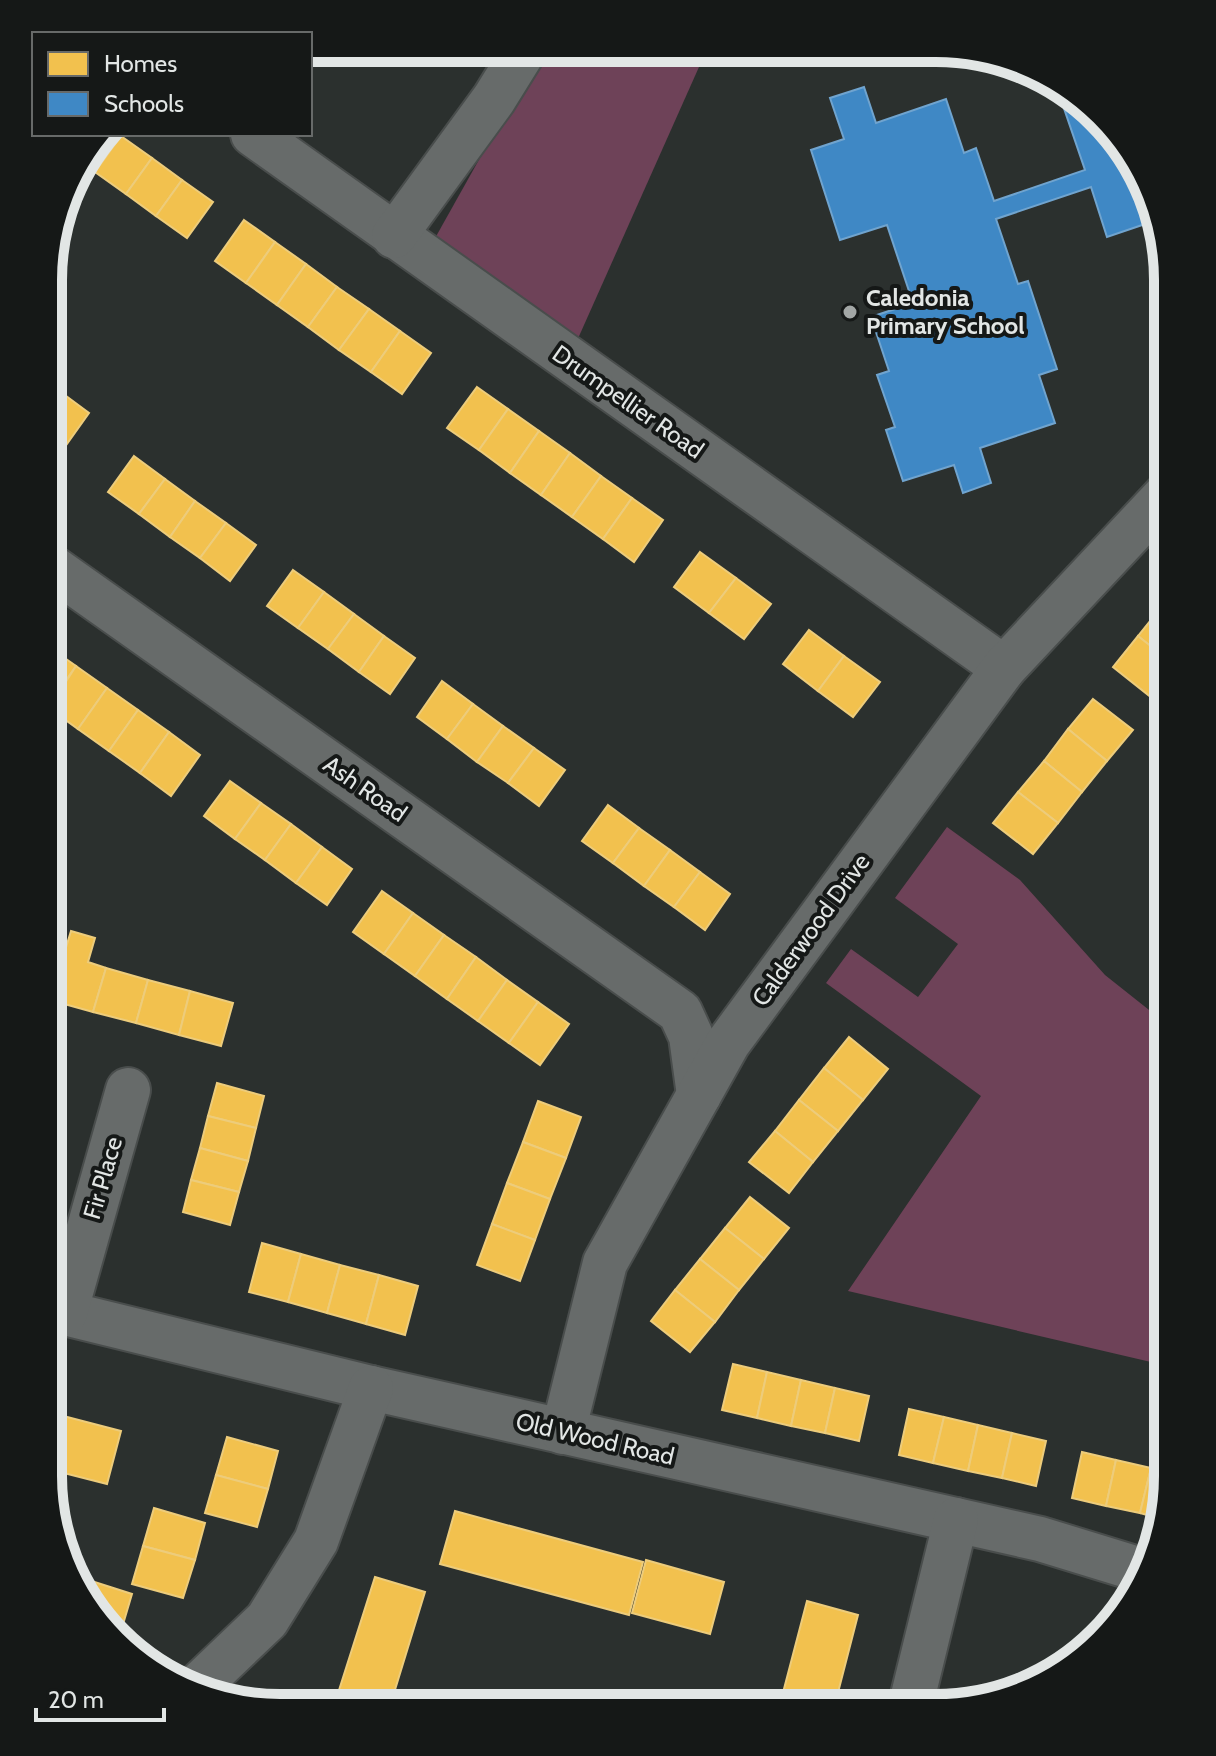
<svg xmlns="http://www.w3.org/2000/svg" width="1216" height="1756" font-family="Cabin,sans-serif">
<style>
.green{fill:#6e4258}
.homes{fill:#f2c14e;stroke:#edcc7b;stroke-width:2}
.schools{fill:#3f88c5;stroke:#70a4cf;stroke-width:2}
.lines{fill:none;stroke-linecap:round;stroke-linejoin:round}
.minor-casing{stroke:#494d4c;stroke-width:48}
.minor{stroke:#676b6a;stroke-width:44}
.poi-dot{fill:#a2a6a5;stroke:#151817;stroke-width:3}
.labels{text-anchor:middle;stroke-width:8;stroke-linejoin:round;paint-order:stroke}
.poi-label{font-size:24px;font-weight:bold;fill:#e2e6e5;stroke:#151817;text-anchor:start}
.street-label{font-size:24px;fill:#e2e6e5;stroke:#151817}
.rim{fill:none;stroke:#e2e6e5;stroke-width:10}
</style>
<rect width="100%" height="100%" fill="#2b302e"/>
<!-- green -->
<g class="green">
<path d="M 541,49 L 707,49 L 576,343 L 434,240 Z"/>
<path d="M 947,827 L 1020,880 L 1105,975 L 1168,1025 L 1168,1366 L 848,1291 L 981,1096 L 826,983 L 851,949 L 918,997 L 958,944 L 895,898 Z"/>
</g>
<!-- homes -->
<g class="homes">
<path d="M 104,134 L 121,136 L 95,172 L 81,162 Z"/>
<path d="M 121,136 L 152,158 L 126,194 L 95,172 Z"/>
<path d="M 152,158 L 182,180 L 156,216 L 126,194 Z"/>
<path d="M 182,180 L 213,202 L 187,238 L 156,216 Z"/>
<path d="M 244,220 L 275,242 L 246,283 L 215,261 Z"/>
<path d="M 275,242 L 306,264 L 277,305 L 246,283 Z"/>
<path d="M 306,264 L 337,287 L 308,327 L 277,305 Z"/>
<path d="M 337,287 L 369,309 L 339,350 L 308,327 Z"/>
<path d="M 369,309 L 400,331 L 371,372 L 339,350 Z"/>
<path d="M 400,331 L 431,353 L 402,394 L 371,372 Z"/>
<path d="M 54,387 L 89,413 L 64,448 L 50,438 L 50,393 Z"/>
<path d="M 477,387 L 508,409 L 479,450 L 447,428 Z"/>
<path d="M 508,409 L 539,431 L 510,473 L 479,450 Z"/>
<path d="M 539,431 L 570,453 L 541,495 L 510,473 Z"/>
<path d="M 570,453 L 601,476 L 572,517 L 541,495 Z"/>
<path d="M 134,456 L 165,479 L 139,514 L 108,492 Z"/>
<path d="M 601,476 L 632,498 L 603,539 L 572,517 Z"/>
<path d="M 165,479 L 195,501 L 170,537 L 139,514 Z"/>
<path d="M 632,498 L 663,520 L 634,562 L 603,539 Z"/>
<path d="M 195,501 L 226,523 L 200,558 L 170,537 Z"/>
<path d="M 226,523 L 256,545 L 230,581 L 200,558 Z"/>
<path d="M 700,552 L 736,578 L 709,613 L 674,587 Z"/>
<path d="M 293,570 L 324,592 L 298,628 L 267,606 Z"/>
<path d="M 736,578 L 771,604 L 744,639 L 709,613 Z"/>
<path d="M 324,592 L 354,614 L 328,649 L 298,628 Z"/>
<path d="M 1163,605 L 1168,609 L 1168,660 L 1138,636 Z"/>
<path d="M 354,614 L 384,636 L 359,672 L 328,649 Z"/>
<path d="M 809,630 L 844,656 L 818,691 L 783,664 Z"/>
<path d="M 384,636 L 415,658 L 390,694 L 359,672 Z"/>
<path d="M 1138,636 L 1168,660 L 1168,678 L 1152,698 L 1113,667 Z"/>
<path d="M 49,647 L 76,666 L 49,704 Z"/>
<path d="M 844,656 L 880,682 L 853,717 L 818,691 Z"/>
<path d="M 76,666 L 107,688 L 78,729 L 49,708 Z"/>
<path d="M 442,681 L 473,704 L 447,739 L 417,717 Z"/>
<path d="M 107,688 L 138,710 L 109,751 L 78,729 Z"/>
<path d="M 1093,699 L 1133,730 L 1107,761 L 1068,729 Z"/>
<path d="M 473,704 L 503,726 L 477,762 L 447,739 Z"/>
<path d="M 138,710 L 169,732 L 140,773 L 109,751 Z"/>
<path d="M 503,726 L 534,748 L 508,783 L 477,762 Z"/>
<path d="M 1068,729 L 1107,761 L 1082,792 L 1044,761 Z"/>
<path d="M 169,732 L 200,755 L 171,796 L 140,773 Z"/>
<path d="M 534,748 L 565,770 L 539,806 L 508,783 Z"/>
<path d="M 1044,761 L 1082,792 L 1058,823 L 1018,792 Z"/>
<path d="M 230,781 L 261,803 L 235,839 L 204,816 Z"/>
<path d="M 1018,792 L 1058,823 L 1033,854 L 993,823 Z"/>
<path d="M 261,803 L 291,824 L 265,860 L 235,839 Z"/>
<path d="M 608,805 L 639,828 L 613,863 L 582,841 Z"/>
<path d="M 291,824 L 322,847 L 296,883 L 265,860 Z"/>
<path d="M 639,828 L 670,850 L 644,886 L 613,863 Z"/>
<path d="M 322,847 L 352,869 L 327,905 L 296,883 Z"/>
<path d="M 670,850 L 700,872 L 674,907 L 644,886 Z"/>
<path d="M 700,872 L 730,894 L 705,930 L 674,907 Z"/>
<path d="M 382,891 L 413,913 L 384,954 L 353,932 Z"/>
<path d="M 413,913 L 444,935 L 415,976 L 384,954 Z"/>
<path d="M 71,931 L 95,938 L 88,962 L 106,968 L 93,1012 L 50,1000 Z"/>
<path d="M 444,935 L 476,957 L 447,999 L 415,976 Z"/>
<path d="M 476,957 L 507,980 L 478,1021 L 447,999 Z"/>
<path d="M 106,968 L 148,980 L 136,1023 L 93,1012 Z"/>
<path d="M 148,980 L 190,991 L 179,1035 L 136,1023 Z"/>
<path d="M 507,980 L 538,1002 L 509,1043 L 478,1021 Z"/>
<path d="M 190,991 L 233,1003 L 221,1046 L 179,1035 Z"/>
<path d="M 538,1002 L 569,1024 L 540,1065 L 509,1043 Z"/>
<path d="M 849,1037 L 888,1069 L 863,1100 L 824,1068 Z"/>
<path d="M 824,1068 L 863,1100 L 838,1131 L 799,1100 Z"/>
<path d="M 217,1083 L 264,1096 L 256,1128 L 208,1116 Z"/>
<path d="M 799,1100 L 838,1131 L 813,1162 L 775,1131 Z"/>
<path d="M 538,1101 L 581,1117 L 566,1158 L 523,1142 Z"/>
<path d="M 208,1116 L 256,1128 L 248,1161 L 200,1148 Z"/>
<path d="M 775,1131 L 813,1162 L 789,1193 L 749,1162 Z"/>
<path d="M 523,1142 L 566,1158 L 550,1199 L 507,1183 Z"/>
<path d="M 200,1148 L 248,1161 L 239,1192 L 191,1180 Z"/>
<path d="M 191,1180 L 239,1192 L 230,1225 L 183,1212 Z"/>
<path d="M 507,1183 L 550,1199 L 535,1240 L 492,1224 Z"/>
<path d="M 750,1197 L 789,1228 L 764,1259 L 725,1228 Z"/>
<path d="M 492,1224 L 535,1240 L 520,1281 L 477,1265 Z"/>
<path d="M 725,1228 L 764,1259 L 739,1290 L 700,1259 Z"/>
<path d="M 262,1243 L 301,1254 L 288,1302 L 249,1292 Z"/>
<path d="M 301,1254 L 340,1265 L 327,1313 L 288,1302 Z"/>
<path d="M 700,1259 L 739,1290 L 715,1322 L 675,1290 Z"/>
<path d="M 340,1265 L 379,1275 L 366,1324 L 327,1313 Z"/>
<path d="M 379,1275 L 418,1286 L 405,1335 L 366,1324 Z"/>
<path d="M 675,1290 L 715,1322 L 690,1352 L 651,1321 Z"/>
<path d="M 733,1364 L 767,1372 L 757,1418 L 722,1410 Z"/>
<path d="M 767,1372 L 801,1380 L 791,1426 L 757,1418 Z"/>
<path d="M 801,1380 L 835,1388 L 825,1433 L 791,1426 Z"/>
<path d="M 835,1388 L 869,1396 L 859,1441 L 825,1433 Z"/>
<path d="M 909,1409 L 944,1417 L 933,1463 L 899,1455 Z"/>
<path d="M 48,1412 L 121,1431 L 107,1484 L 48,1469 Z"/>
<path d="M 944,1417 L 978,1425 L 968,1471 L 933,1463 Z"/>
<path d="M 978,1425 L 1012,1433 L 1002,1478 L 968,1471 Z"/>
<path d="M 1012,1433 L 1046,1441 L 1036,1486 L 1002,1478 Z"/>
<path d="M 227,1437 L 278,1451 L 268,1489 L 216,1475 Z"/>
<path d="M 1082,1452 L 1116,1460 L 1106,1506 L 1072,1498 Z"/>
<path d="M 1116,1460 L 1151,1468 L 1140,1513 L 1106,1506 Z"/>
<path d="M 1151,1468 L 1167,1472 L 1167,1491 L 1158,1518 L 1140,1513 Z"/>
<path d="M 216,1475 L 268,1489 L 257,1527 L 205,1513 Z"/>
<path d="M 154,1508 L 205,1523 L 195,1560 L 143,1546 Z"/>
<path d="M 455,1511 L 643,1562 L 629,1615 L 440,1564 Z"/>
<path d="M 143,1546 L 195,1560 L 183,1598 L 132,1584 Z"/>
<path d="M 646,1560 L 724,1582 L 710,1634 L 632,1613 Z"/>
<path d="M 375,1577 L 425,1592 L 390,1706 L 334,1706 Z"/>
<path d="M 82,1578 L 132,1594 L 121,1631 L 114,1629 L 79,1587 Z"/>
<path d="M 807,1601 L 858,1615 L 834,1708 L 779,1708 Z"/>
<path d="M 1014,1677 L 1044,1679 L 1038,1684 L 1013,1690 Z"/>
</g>
<!-- schools -->
<path class="schools" d="M 864,87 L 876,123 L 946,99 L 964,153 L 976,148 L 994,201 L 1085,170 L 1057,88 L 1077,96 L 1144,178 L 1154,221 L 1107,237 L 1091,187 L 996,219 L 1018,284 L 1028,281 L 1057,369 L 1039,375 L 1055,423 L 980,448 L 991,483 L 963,493 L 954,465 L 903,481 L 886,430 L 895,427 L 877,375 L 889,371 L 871,317 L 913,303 L 887,225 L 840,240 L 811,150 L 844,139 L 830,98 Z"/>
<g class="lines">
<defs>
<g id="minor">
<path d="M 253,134 L 1004,668"/>
<path d="M 394,236 L 494,99 L 525,49"/>
<path d="M 50,566 L 680,1012 L 691,1036 L 699,1095"/>
<path d="M 48,1309 L 371,1388 L 1040,1539 L 1141,1570"/>
<path d="M 65,1313 L 128,1090"/>
<path d="M 563,1432 L 605,1263 L 728,1043 L 1004,668 L 1168,493"/>
<path d="M 199,1685 L 267,1620 L 316,1541 L 371,1388"/>
<path d="M 910,1708 L 956,1520"/>
</g>
</defs>
<!-- minor casing -->
<use href="#minor" class="minor-casing"/>
<!-- minor -->
<use href="#minor" class="minor"/>
</g>
<!-- markers -->
<circle class="poi-dot" cx="850" cy="312" r="8"/>
<g class="labels">
<!-- poi labels -->
<g class="poi-label">
<text x="866" y="306">Caledonia<tspan x="866" dy="28">Primary School</tspan></text>
</g>
<!-- street labels -->
<g class="street-label">
<text transform="translate(628 402) rotate(35)" y="8">Drumpellier Road</text>
<text transform="translate(365 789) rotate(35)" y="8">Ash Road</text>
<text transform="translate(811 930) rotate(-54)" y="8">Calderwood Drive</text>
<text transform="translate(103 1178) rotate(-74)" y="8">Fir Place</text>
<text transform="translate(595 1439) rotate(13)" y="8">Old Wood Road</text>
</g>
</g>
<!-- crop -->
<path d="M0 0H1216V1756H0ZM280 62H936A218 218 0 0 1 1154 280V1476A218 218 0 0 1 936 1694H280A218 218 0 0 1 62 1476V280A218 218 0 0 1 280 62Z" fill="#151817" fill-rule="evenodd"/>
<path class="rim" d="M280 62H936A218 218 0 0 1 1154 280V1476A218 218 0 0 1 936 1694H280A218 218 0 0 1 62 1476V280A218 218 0 0 1 280 62Z"/>
<!-- legend -->
<rect x="32" y="32" width="280" height="104" fill="#151817" stroke="#676a69" stroke-width="2"/>
<rect x="48" y="52" width="40" height="24" fill="#f2c14e" stroke="#676a69" stroke-width="2"/>
<text x="104" y="72" font-size="24" fill="#e2e6e5">Homes</text>
<rect x="48" y="92" width="40" height="24" fill="#3f88c5" stroke="#676a69" stroke-width="2"/>
<text x="104" y="112" font-size="24" fill="#e2e6e5">Schools</text>
<!-- scale -->
<path d="M36 1708v12h128v-12" fill="none" stroke="#e2e6e5" stroke-width="4"/>
<text x="48" y="1708" font-size="24" fill="#e2e6e5" stroke="#151817" stroke-width="6" paint-order="stroke">20 m</text>
</svg>
